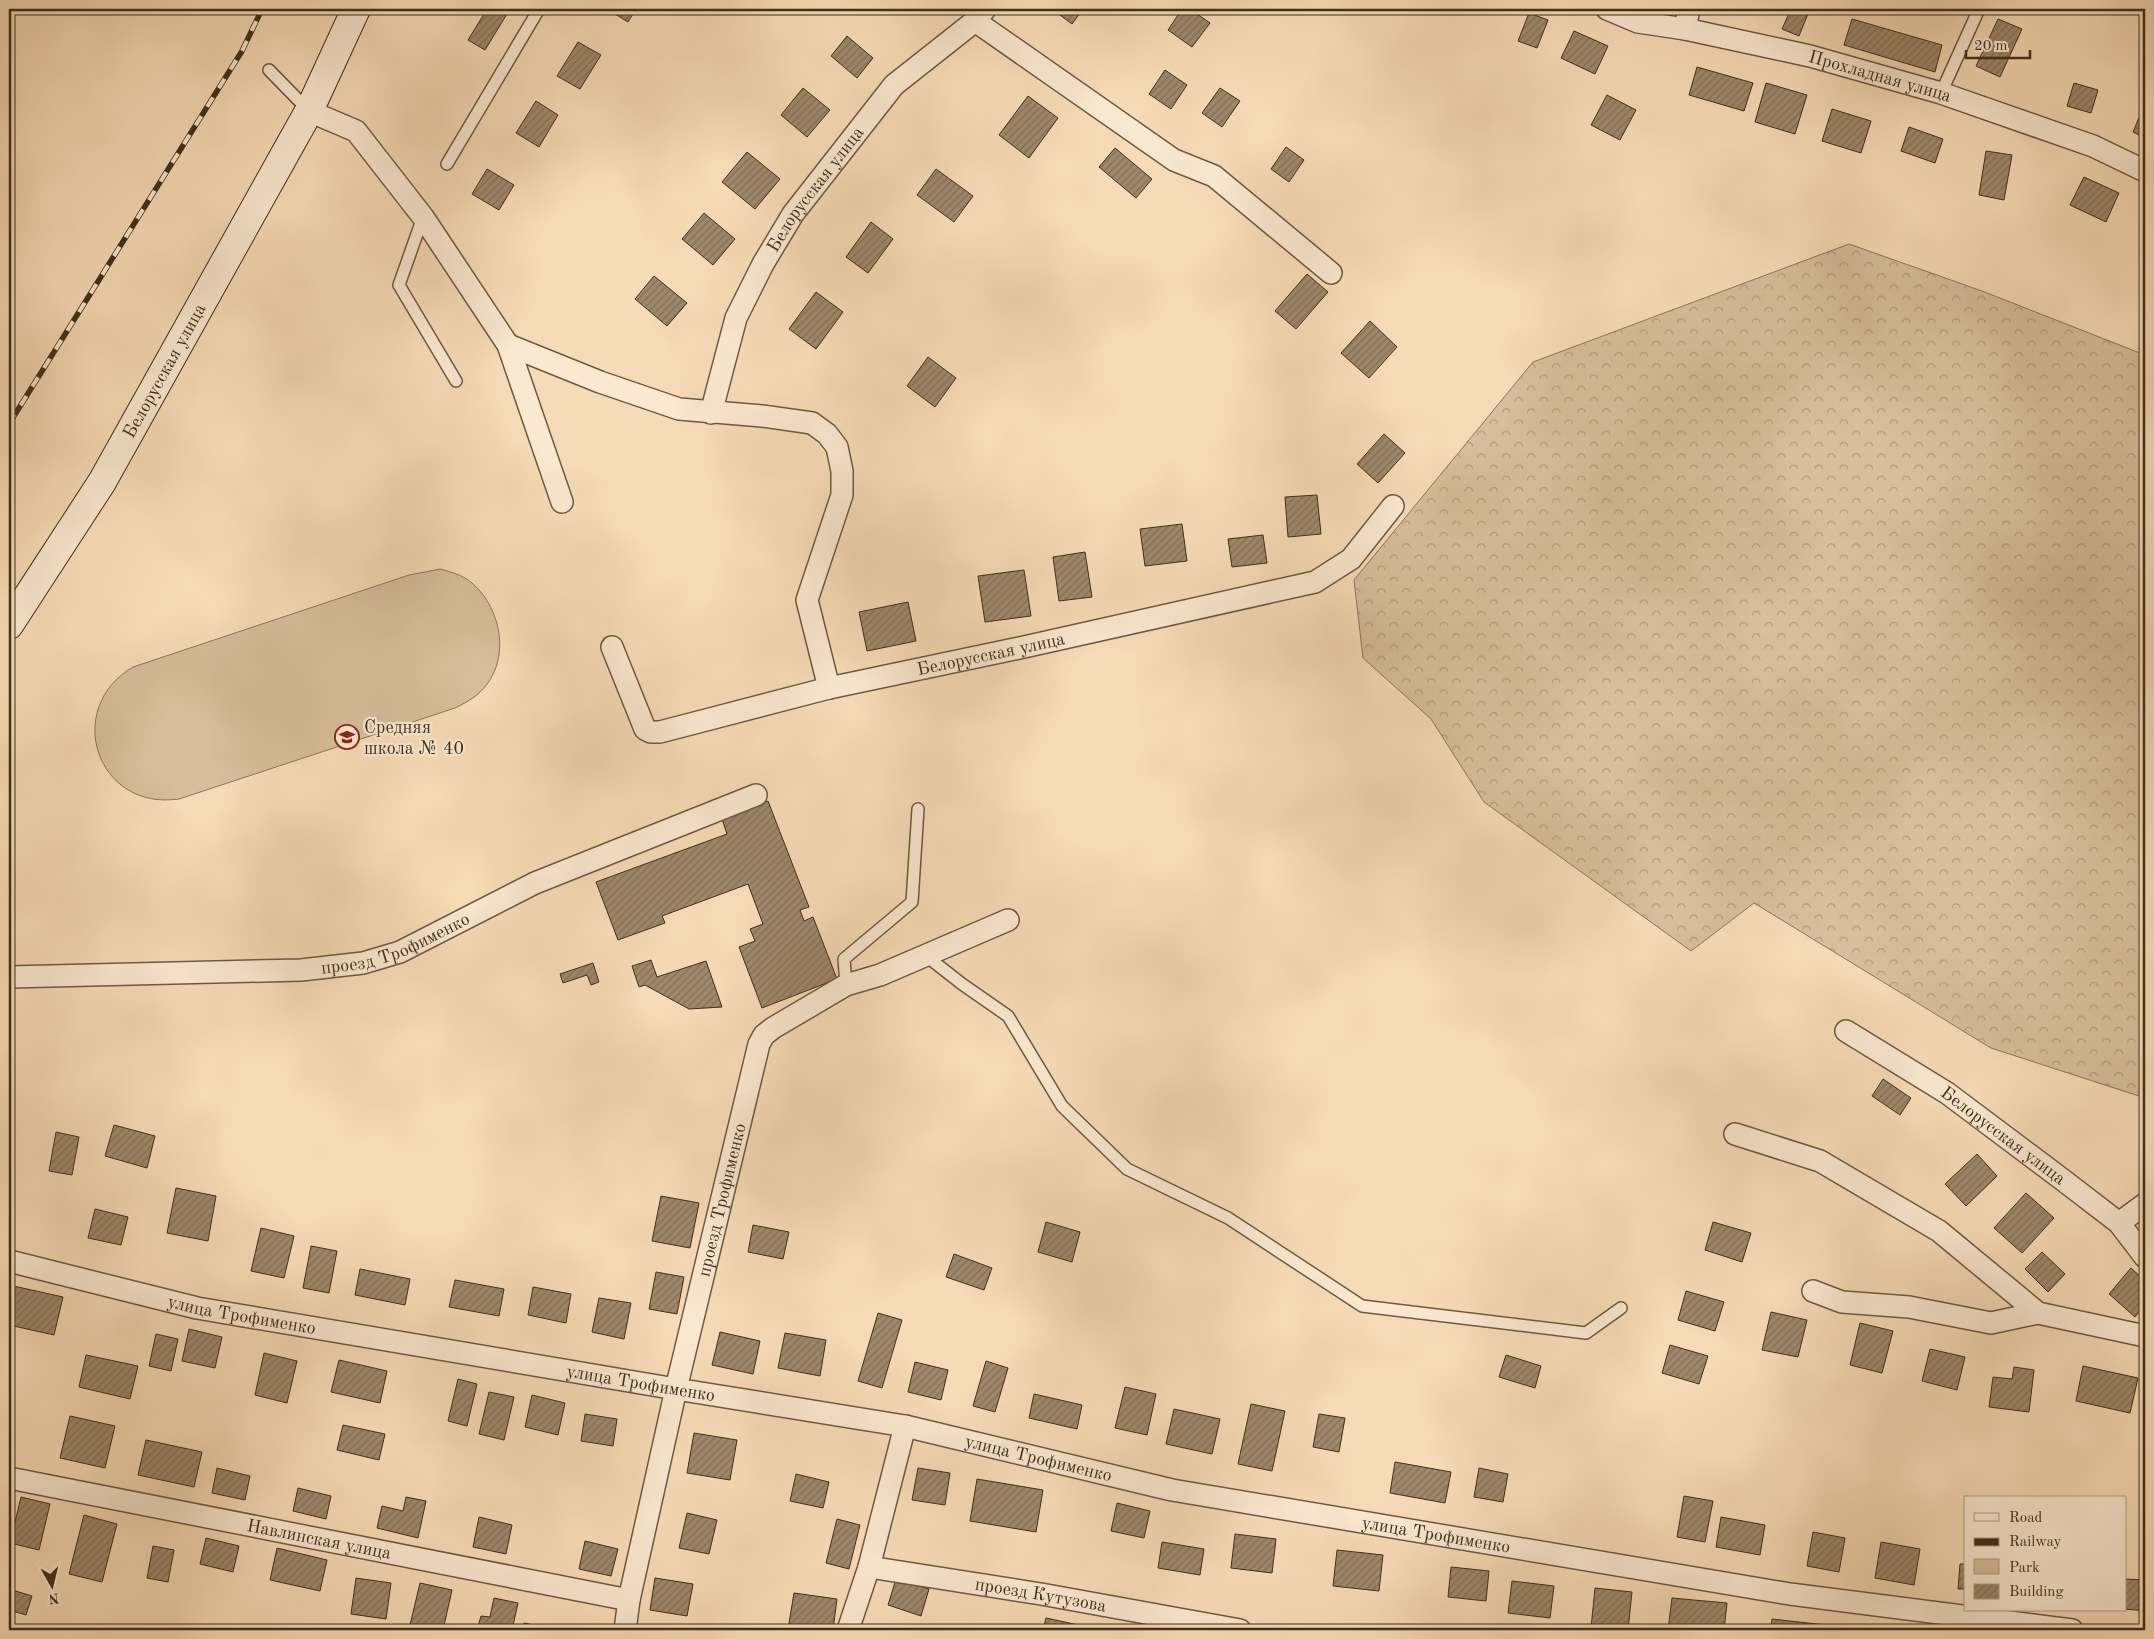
<svg xmlns="http://www.w3.org/2000/svg" width="2154" height="1639" font-family="'Old Standard TT',serif">
<style>
.forest{fill:url(#forest-crowns);stroke:#8c765c}
.park{fill:#d8be9c;stroke:#8c765c}
.building{fill:url(#building-hatch);stroke:#3f2f1b}
.lines{fill:none;stroke-linecap:round;stroke-linejoin:round}
.lane-casing{stroke:#6d5a42;stroke-width:14}
.street-casing{stroke:#6d5a42;stroke-width:24}
.secondary-casing{stroke:#3f2f1b;stroke-width:30}
.lane{stroke:#fae8d0;stroke-width:11}
.street{stroke:#fae8d0;stroke-width:21}
.secondary{stroke:#fae8d0;stroke-width:28}
.rail-casing{stroke:#3f2f1b;stroke-width:5.5}
.rail{stroke:#fae8d0;stroke-width:4;stroke-dasharray:11;stroke-linecap:butt}
.labels{text-anchor:middle;stroke-width:4.5;stroke-linejoin:round;paint-order:stroke}
.street-label{font-size:18px;fill:#3f2f1b;stroke:#fae8d0}
.poi-label{font-size:18px;fill:#3f2f1b;stroke:#fae8d0;text-anchor:start}
</style>
<defs>
<pattern id="forest-crowns" width="20" height="18" patternUnits="userSpaceOnUse" patternTransform="scale(1.25)"><rect width="20" height="18" fill="#d8be9c"/><path d="M2 6a3 3 0 1 1 6 0M12 15a3 3 0 1 1 6 0" fill="none" stroke="#b19b7e"/></pattern>
<pattern id="building-hatch" width="6" height="6" patternUnits="userSpaceOnUse" patternTransform="scale(1.25)"><rect width="6" height="6" fill="#9f886c"/><path d="M-1 1l2-2M0 6l6-6M5 7l2-2" fill="none" stroke="#837058"/></pattern>
</defs>
<rect width="100%" height="100%" fill="#f7dbb6"/>
<filter id="stains"><feTurbulence type="fractalNoise" baseFrequency=".004" numOctaves="4"/><feColorMatrix values="0 0 0 0 .2 0 0 0 0 .09 0 0 0 0 .02 0 0 0 .5 -.17"/></filter>
<radialGradient id="worn" r=".72"><stop offset=".6" stop-color="#630" stop-opacity="0"/><stop offset="1" stop-color="#630" stop-opacity=".3"/></radialGradient>
<!-- forest -->
<path class="forest" d="M 1849,244 L 1982,291 L 2145,355 L 2145,1098 L 1991,1048 L 1754,903 L 1691,951 L 1484,802 L 1431,719 L 1363,658 L 1354,580 L 1533,362 Z"/>
<!-- park -->
<path class="park" d="M 440,569 C 451,572 463,575 472,583 C 503,610 512,664 478,694 C 471,700 463,704 455,708 L 179,799 C 96,811 63,708 133,667 L 409,575 Z"/>
<!-- building -->
<g class="building">
<path d="M 487,9 L 510,9 L 485,50 L 468,40 Z"/>
<path d="M 607,9 L 636,9 L 628,22 Z"/>
<path d="M 895,9 L 908,9 L 901,15 Z"/>
<path d="M 1052,9 L 1083,9 L 1072,24 Z"/>
<path d="M 1182,9 L 1190,9 L 1210,23 L 1192,47 L 1168,30 Z"/>
<path d="M 1791,9 L 1810,9 L 1799,36 L 1782,29 Z"/>
<path d="M 1529,13 L 1548,20 L 1537,48 L 1518,41 Z"/>
<path d="M 1852,19 L 1942,45 L 1935,72 L 1844,45 Z"/>
<path d="M 1998,19 L 2022,29 L 2000,77 L 1976,66 Z"/>
<path d="M 1574,31 L 1608,46 L 1595,74 L 1561,58 Z"/>
<path d="M 847,36 L 873,58 L 857,78 L 831,56 Z"/>
<path d="M 578,42 L 601,55 L 580,89 L 557,76 Z"/>
<path d="M 1697,67 L 1753,83 L 1744,111 L 1689,95 Z"/>
<path d="M 1165,70 L 1187,85 L 1171,109 L 1149,94 Z"/>
<path d="M 1766,83 L 1807,95 L 1795,134 L 1755,122 Z"/>
<path d="M 2074,83 L 2098,90 L 2091,113 L 2067,106 Z"/>
<path d="M 803,88 L 830,110 L 807,137 L 781,115 Z"/>
<path d="M 1220,88 L 1240,101 L 1222,127 L 1202,113 Z"/>
<path d="M 1607,95 L 1636,110 L 1620,140 L 1591,125 Z"/>
<path d="M 1028,96 L 1058,118 L 1029,158 L 999,135 Z"/>
<path d="M 536,101 L 558,115 L 539,147 L 516,133 Z"/>
<path d="M 2143,108 L 2145,109 L 2145,138 L 2133,132 Z"/>
<path d="M 1832,109 L 1871,121 L 1861,153 L 1822,141 Z"/>
<path d="M 1909,127 L 1943,139 L 1935,163 L 1901,151 Z"/>
<path d="M 1286,147 L 1304,160 L 1289,182 L 1271,169 Z"/>
<path d="M 1115,148 L 1152,179 L 1136,198 L 1099,167 Z"/>
<path d="M 1986,151 L 2012,155 L 2004,200 L 1979,195 Z"/>
<path d="M 747,152 L 780,179 L 755,209 L 722,182 Z"/>
<path d="M 487,169 L 514,185 L 499,210 L 472,194 Z"/>
<path d="M 936,169 L 973,196 L 954,222 L 917,195 Z"/>
<path d="M 2084,177 L 2119,193 L 2106,222 L 2070,205 Z"/>
<path d="M 704,213 L 735,239 L 713,265 L 682,239 Z"/>
<path d="M 871,222 L 893,239 L 868,273 L 846,257 Z"/>
<path d="M 1307,274 L 1328,292 L 1296,329 L 1275,311 Z"/>
<path d="M 654,276 L 687,303 L 667,326 L 635,299 Z"/>
<path d="M 816,292 L 843,312 L 816,349 L 789,329 Z"/>
<path d="M 1370,321 L 1397,347 L 1369,378 L 1341,353 Z"/>
<path d="M 928,357 L 956,378 L 935,407 L 907,386 Z"/>
<path d="M 1384,434 L 1405,453 L 1378,483 L 1357,464 Z"/>
<path d="M 1317,495 L 1321,534 L 1288,537 L 1285,497 Z"/>
<path d="M 1182,524 L 1187,561 L 1145,566 L 1140,529 Z"/>
<path d="M 1263,535 L 1267,563 L 1232,567 L 1228,539 Z"/>
<path d="M 1085,552 L 1092,597 L 1059,601 L 1053,557 Z"/>
<path d="M 1024,570 L 1031,616 L 985,622 L 978,576 Z"/>
<path d="M 908,602 L 916,641 L 867,651 L 859,612 Z"/>
<path d="M 768,801 L 809,907 L 800,910 L 804,921 L 813,917 L 837,979 L 762,1008 L 739,947 L 755,941 L 750,929 L 763,924 L 748,884 L 662,916 L 665,923 L 618,940 L 596,882 L 727,834 L 722,819 Z"/>
<path d="M 651,960 L 657,977 L 706,961 L 722,1007 L 689,1009 L 645,985 L 639,987 L 632,966 Z"/>
<path d="M 593,963 L 599,982 L 591,985 L 587,975 L 563,983 L 560,974 Z"/>
<path d="M 1883,1079 L 1911,1098 L 1900,1115 L 1872,1096 Z"/>
<path d="M 114,1125 L 155,1136 L 147,1168 L 105,1156 Z"/>
<path d="M 56,1132 L 79,1137 L 72,1175 L 49,1171 Z"/>
<path d="M 1977,1154 L 1997,1176 L 1966,1206 L 1945,1184 Z"/>
<path d="M 176,1188 L 216,1196 L 208,1241 L 167,1233 Z"/>
<path d="M 2026,1193 L 2054,1218 L 2022,1253 L 1994,1228 Z"/>
<path d="M 661,1196 L 699,1203 L 690,1248 L 652,1241 Z"/>
<path d="M 95,1209 L 128,1217 L 121,1245 L 88,1238 Z"/>
<path d="M 1046,1222 L 1080,1232 L 1072,1262 L 1038,1252 Z"/>
<path d="M 1713,1222 L 1751,1233 L 1742,1262 L 1705,1250 Z"/>
<path d="M 753,1225 L 789,1232 L 783,1259 L 748,1252 Z"/>
<path d="M 261,1228 L 294,1236 L 284,1278 L 251,1271 Z"/>
<path d="M 311,1246 L 337,1251 L 329,1293 L 303,1288 Z"/>
<path d="M 2042,1252 L 2065,1274 L 2048,1292 L 2025,1269 Z"/>
<path d="M 954,1254 L 992,1268 L 984,1290 L 946,1277 Z"/>
<path d="M 2131,1268 L 2145,1281 L 2145,1305 L 2135,1317 L 2109,1294 Z"/>
<path d="M 360,1269 L 410,1279 L 405,1305 L 355,1295 Z"/>
<path d="M 656,1272 L 684,1277 L 677,1314 L 649,1309 Z"/>
<path d="M 455,1280 L 504,1289 L 499,1316 L 449,1307 Z"/>
<path d="M 9,1285 L 63,1297 L 54,1335 L 9,1325 Z"/>
<path d="M 533,1287 L 571,1294 L 566,1323 L 528,1315 Z"/>
<path d="M 1686,1291 L 1724,1302 L 1715,1331 L 1678,1320 Z"/>
<path d="M 599,1298 L 631,1303 L 624,1339 L 592,1332 Z"/>
<path d="M 1771,1312 L 1807,1320 L 1798,1357 L 1762,1350 Z"/>
<path d="M 878,1313 L 902,1320 L 882,1388 L 858,1381 Z"/>
<path d="M 1860,1323 L 1893,1331 L 1882,1373 L 1850,1365 Z"/>
<path d="M 189,1329 L 222,1337 L 215,1368 L 182,1361 Z"/>
<path d="M 720,1332 L 760,1341 L 753,1374 L 712,1365 Z"/>
<path d="M 785,1333 L 826,1340 L 820,1376 L 778,1368 Z"/>
<path d="M 156,1334 L 178,1339 L 171,1371 L 149,1366 Z"/>
<path d="M 1670,1345 L 1708,1356 L 1699,1384 L 1662,1373 Z"/>
<path d="M 1930,1349 L 1965,1357 L 1957,1390 L 1922,1381 Z"/>
<path d="M 264,1353 L 297,1361 L 287,1403 L 255,1395 Z"/>
<path d="M 86,1355 L 138,1366 L 130,1399 L 79,1387 Z"/>
<path d="M 1506,1355 L 1541,1366 L 1535,1388 L 1499,1377 Z"/>
<path d="M 339,1360 L 387,1371 L 380,1403 L 331,1392 Z"/>
<path d="M 986,1361 L 1008,1368 L 995,1412 L 973,1406 Z"/>
<path d="M 915,1362 L 948,1370 L 941,1400 L 908,1392 Z"/>
<path d="M 2083,1366 L 2138,1378 L 2130,1413 L 2076,1401 Z"/>
<path d="M 2014,1367 L 2034,1370 L 2029,1412 L 1989,1407 L 1993,1377 L 2012,1379 Z"/>
<path d="M 458,1379 L 477,1384 L 467,1426 L 448,1421 Z"/>
<path d="M 1125,1387 L 1156,1394 L 1147,1435 L 1115,1428 Z"/>
<path d="M 489,1392 L 514,1397 L 504,1440 L 479,1434 Z"/>
<path d="M 1034,1394 L 1082,1405 L 1077,1429 L 1029,1418 Z"/>
<path d="M 532,1395 L 565,1403 L 558,1435 L 525,1427 Z"/>
<path d="M 1251,1404 L 1285,1411 L 1272,1471 L 1238,1464 Z"/>
<path d="M 1174,1409 L 1220,1419 L 1212,1454 L 1166,1444 Z"/>
<path d="M 585,1414 L 617,1419 L 613,1446 L 581,1441 Z"/>
<path d="M 1319,1414 L 1345,1418 L 1339,1452 L 1313,1447 Z"/>
<path d="M 70,1416 L 115,1426 L 105,1468 L 60,1458 Z"/>
<path d="M 343,1425 L 385,1434 L 379,1460 L 337,1450 Z"/>
<path d="M 694,1433 L 737,1440 L 730,1480 L 687,1473 Z"/>
<path d="M 146,1440 L 202,1452 L 194,1487 L 138,1475 Z"/>
<path d="M 1395,1462 L 1451,1472 L 1445,1503 L 1390,1493 Z"/>
<path d="M 217,1468 L 250,1476 L 245,1500 L 212,1493 Z"/>
<path d="M 918,1468 L 950,1473 L 945,1505 L 912,1500 Z"/>
<path d="M 1479,1468 L 1508,1474 L 1503,1502 L 1474,1497 Z"/>
<path d="M 796,1474 L 829,1482 L 823,1508 L 790,1501 Z"/>
<path d="M 977,1479 L 1043,1490 L 1036,1532 L 970,1521 Z"/>
<path d="M 298,1488 L 331,1496 L 326,1519 L 293,1511 Z"/>
<path d="M 1684,1496 L 1713,1501 L 1705,1542 L 1677,1537 Z"/>
<path d="M 21,1497 L 50,1504 L 39,1550 L 10,1543 Z"/>
<path d="M 406,1497 L 426,1501 L 418,1538 L 377,1528 L 382,1506 L 403,1511 Z"/>
<path d="M 1117,1503 L 1150,1511 L 1144,1538 L 1111,1531 Z"/>
<path d="M 687,1513 L 717,1520 L 709,1554 L 679,1548 Z"/>
<path d="M 84,1515 L 117,1524 L 102,1582 L 69,1574 Z"/>
<path d="M 479,1517 L 512,1525 L 506,1554 L 473,1547 Z"/>
<path d="M 1721,1517 L 1765,1525 L 1760,1555 L 1716,1547 Z"/>
<path d="M 837,1519 L 860,1525 L 849,1569 L 826,1563 Z"/>
<path d="M 1813,1532 L 1845,1538 L 1839,1572 L 1807,1566 Z"/>
<path d="M 1235,1534 L 1276,1539 L 1272,1573 L 1231,1568 Z"/>
<path d="M 206,1538 L 239,1546 L 233,1572 L 200,1564 Z"/>
<path d="M 585,1541 L 618,1549 L 611,1576 L 579,1569 Z"/>
<path d="M 1162,1542 L 1204,1549 L 1200,1575 L 1158,1568 Z"/>
<path d="M 1881,1542 L 1920,1549 L 1914,1585 L 1875,1578 Z"/>
<path d="M 153,1546 L 174,1550 L 168,1582 L 147,1578 Z"/>
<path d="M 277,1548 L 327,1560 L 320,1591 L 270,1580 Z"/>
<path d="M 1337,1550 L 1383,1555 L 1379,1591 L 1333,1586 Z"/>
<path d="M 1960,1564 L 1965,1564 L 1965,1589 L 1958,1589 Z"/>
<path d="M 1451,1567 L 1489,1571 L 1486,1601 L 1448,1597 Z"/>
<path d="M 356,1578 L 391,1583 L 386,1619 L 351,1614 Z"/>
<path d="M 655,1578 L 693,1584 L 687,1616 L 650,1610 Z"/>
<path d="M 896,1579 L 929,1589 L 921,1616 L 888,1605 Z"/>
<path d="M 2125,1579 L 2145,1580 L 2145,1611 L 2125,1609 Z"/>
<path d="M 1512,1581 L 1554,1586 L 1550,1618 L 1508,1613 Z"/>
<path d="M 420,1583 L 452,1590 L 443,1630 L 434,1630 L 410,1625 Z"/>
<path d="M 1595,1588 L 1632,1592 L 1628,1630 L 1591,1628 Z"/>
<path d="M 9,1589 L 32,1596 L 26,1615 L 9,1610 Z"/>
<path d="M 794,1593 L 837,1599 L 833,1630 L 788,1629 Z"/>
<path d="M 494,1598 L 518,1603 L 512,1630 L 477,1630 L 481,1616 L 490,1617 Z"/>
<path d="M 1672,1598 L 1727,1603 L 1724,1630 L 1668,1630 Z"/>
<path d="M 1046,1618 L 1088,1627 L 1087,1630 L 1043,1630 Z"/>
<path d="M 1772,1619 L 1826,1625 L 1826,1630 L 1771,1630 Z"/>
<path d="M 524,1623 L 558,1630 L 523,1630 Z"/>
</g>
<g class="lines">
<defs>
<g id="lane">
<path d="M 269,70 L 309,111"/>
<path d="M 1941,93 L 1979,9"/>
<path d="M 447,164 L 539,9"/>
<path d="M 423,217 L 399,285 L 456,381"/>
<path d="M 925,955 L 962,984 L 1008,1016 L 1062,1106 L 1127,1169 L 1228,1218 L 1362,1306 L 1586,1333 L 1621,1308"/>
<path d="M 846,985 L 844,959 L 912,902 L 918,809"/>
</g>
<g id="street">
<path id="s1" d="M 1607,9 L 1638,22 L 1685,29 L 1810,56 L 1941,93 L 2093,146 L 2145,171"/>
<path d="M 975,21 L 1174,160 L 1214,176 L 1331,273"/>
<path d="M 1685,29 L 1689,9"/>
<path d="M 309,111 L 356,131 L 423,217 L 508,345 L 562,502"/>
<path d="M 508,345 L 600,382 L 679,409 L 762,416 L 812,423 L 827,434 L 837,447 L 842,471 L 842,495 L 807,600 L 829,688"/>
<path id="s2" d="M 711,413 L 736,318 L 763,264 L 793,214 L 894,85 L 975,21 L 985,9"/>
<path id="s3" d="M 612,647 L 645,729 L 651,732 L 660,732 L 829,688 L 1024,647 L 1315,582 L 1351,559 L 1393,506"/>
<path id="s4" d="M 9,977 L 301,970 L 363,963 L 400,952 L 535,883 L 756,795"/>
<path id="s5" d="M 1846,1031 L 1947,1093 L 2063,1180 L 2119,1223 L 2145,1257"/>
<path d="M 1735,1134 L 1820,1161 L 1939,1231 L 2038,1313"/>
<path d="M 2119,1223 L 2145,1204"/>
<path id="s6" d="M 9,1261 L 197,1308 L 676,1389 L 905,1426 L 1172,1490 L 1790,1594 L 2072,1630"/>
<path d="M 1813,1291 L 1842,1302 L 1909,1307 L 1991,1323 L 2038,1313 L 2145,1336"/>
<path id="s7" d="M 9,1478 L 629,1600"/>
<path id="s8" d="M 869,1567 L 1041,1594 L 1240,1630"/>
<path id="s9" d="M 625,1630 L 629,1600 L 676,1389 L 759,1044 L 764,1035 L 773,1028 L 846,985 L 880,975 L 1008,920"/>
<path d="M 848,1630 L 869,1567 L 905,1426"/>
</g>
<g id="secondary">
<path id="s10" d="M 9,625 L 102,482 L 309,111 L 356,9"/>
</g>
</defs>
<!-- lane casing -->
<use href="#lane" class="lane-casing"/>
<!-- street casing -->
<use href="#street" class="street-casing"/>
<!-- secondary casing -->
<use href="#secondary" class="secondary-casing"/>
<!-- lane -->
<use href="#lane" class="lane"/>
<!-- street -->
<use href="#street" class="street"/>
<!-- secondary -->
<use href="#secondary" class="secondary"/>
<defs>
<path id="rail" d="M 9,424 L 242,51 L 262,9"/>
</defs>
<!-- rail casing -->
<use href="#rail" class="rail-casing"/>
<!-- rail -->
<use href="#rail" class="rail"/>
</g>
<!-- icons -->
<defs>
<symbol id="school-ring" viewBox="-11 -11 22 22"><circle r="9.5" fill="#fae8d0" stroke="#8f2418" stroke-width="1.5"/><path d="M0-5L7-2L0 1L-7-2ZM-4 1L0 2.5L4 1V4Q0 6-4 4Z" fill="#8f2418"/></symbol>
</defs>
<g fill-rule="evenodd">
<use href="#school-ring" x="333" y="723" width="28" height="28"/>
</g>
<g class="labels">
<!-- street labels -->
<g class="street-label">
<text dy="6" stroke="none"><textPath href="#s1" startOffset="282">Прохладная улица</textPath></text>
<text dy="6" stroke="none"><textPath href="#s2" startOffset="250">Белорусская улица</textPath></text>
<text dy="6" stroke="none"><textPath href="#s10" startOffset="298">Белорусская улица</textPath></text>
<text dy="6" stroke="none"><textPath href="#s3" startOffset="444">Белорусская улица</textPath></text>
<text dy="6" stroke="none"><textPath href="#s4" startOffset="391">проезд Трофименко</textPath></text>
<text dy="6" stroke="none"><textPath href="#s5" startOffset="189">Белорусская улица</textPath></text>
<text dy="6" stroke="none"><textPath href="#s9" startOffset="441">проезд Трофименко</textPath></text>
<text dy="6" stroke="none"><textPath href="#s6" startOffset="239">улица Трофименко</textPath></text>
<text dy="6" stroke="none"><textPath href="#s6" startOffset="644">улица Трофименко</textPath></text>
<text dy="6" stroke="none"><textPath href="#s6" startOffset="1049">улица Трофименко</textPath></text>
<text dy="6" stroke="none"><textPath href="#s6" startOffset="1454">улица Трофименко</textPath></text>
<text dy="6" stroke="none"><textPath href="#s7" startOffset="316">Навлинская улица</textPath></text>
<text dy="6" stroke="none"><textPath href="#s8" startOffset="174">проезд Кутузова</textPath></text>
</g>
<!-- poi labels -->
<g class="poi-label">
<text x="364" y="733">Средняя<tspan x="364" dy="21">школа № 40</tspan></text>
</g>
</g>
<!-- margin -->
<rect width="2154" height="1639" fill="none" stroke="#f7dbb6" stroke-width="30"/>
<rect x="10" y="10" width="2134" height="1619" fill="none" stroke="#3f2f1b" stroke-width="2.5"/>
<rect x="15" y="15" width="2124" height="1609" fill="none" stroke="#3f2f1b"/>
<!-- legend -->
<rect x="1964" y="1496" width="162" height="115" fill="#fae8d0" stroke="#af9e88"/>
<rect x="1974" y="1513" width="25" height="8" fill="#fae8d0" stroke="#af9e88"/>
<text x="2009" y="1522" font-size="15" fill="#3f2f1b">Road</text>
<rect x="1974" y="1538" width="25" height="8" fill="#3f2f1b" stroke="#af9e88"/>
<text x="2009" y="1546" font-size="15" fill="#3f2f1b">Railway</text>
<rect x="1974" y="1559" width="25" height="15" fill="#d8be9c" stroke="#af9e88"/>
<text x="2009" y="1572" font-size="15" fill="#3f2f1b">Park</text>
<rect x="1974" y="1584" width="25" height="15" fill="url(#building-hatch)" stroke="#af9e88"/>
<text x="2009" y="1596" font-size="15" fill="#3f2f1b">Building</text>
<!-- north arrow -->
<g transform="translate(52 1586) rotate(172)" stroke="#fae8d0" stroke-width="4" paint-order="stroke">
<path d="M0-4L9 19L0 12L-9 19Z" fill="#3f2f1b"/>
<text y="-8" font-size="14" font-weight="bold" text-anchor="middle" fill="#3f2f1b">N</text>
</g>
<!-- scale -->
<path d="M1966 50v8h64v-8" fill="none" stroke="#3f2f1b" stroke-width="2.5"/>
<text x="1974" y="50" font-size="15" fill="#3f2f1b" stroke="#fae8d0" stroke-width="4" paint-order="stroke">20 m</text>
<rect width="100%" height="100%" filter="url(#stains)"/>
<rect width="100%" height="100%" fill="url(#worn)"/>
</svg>
